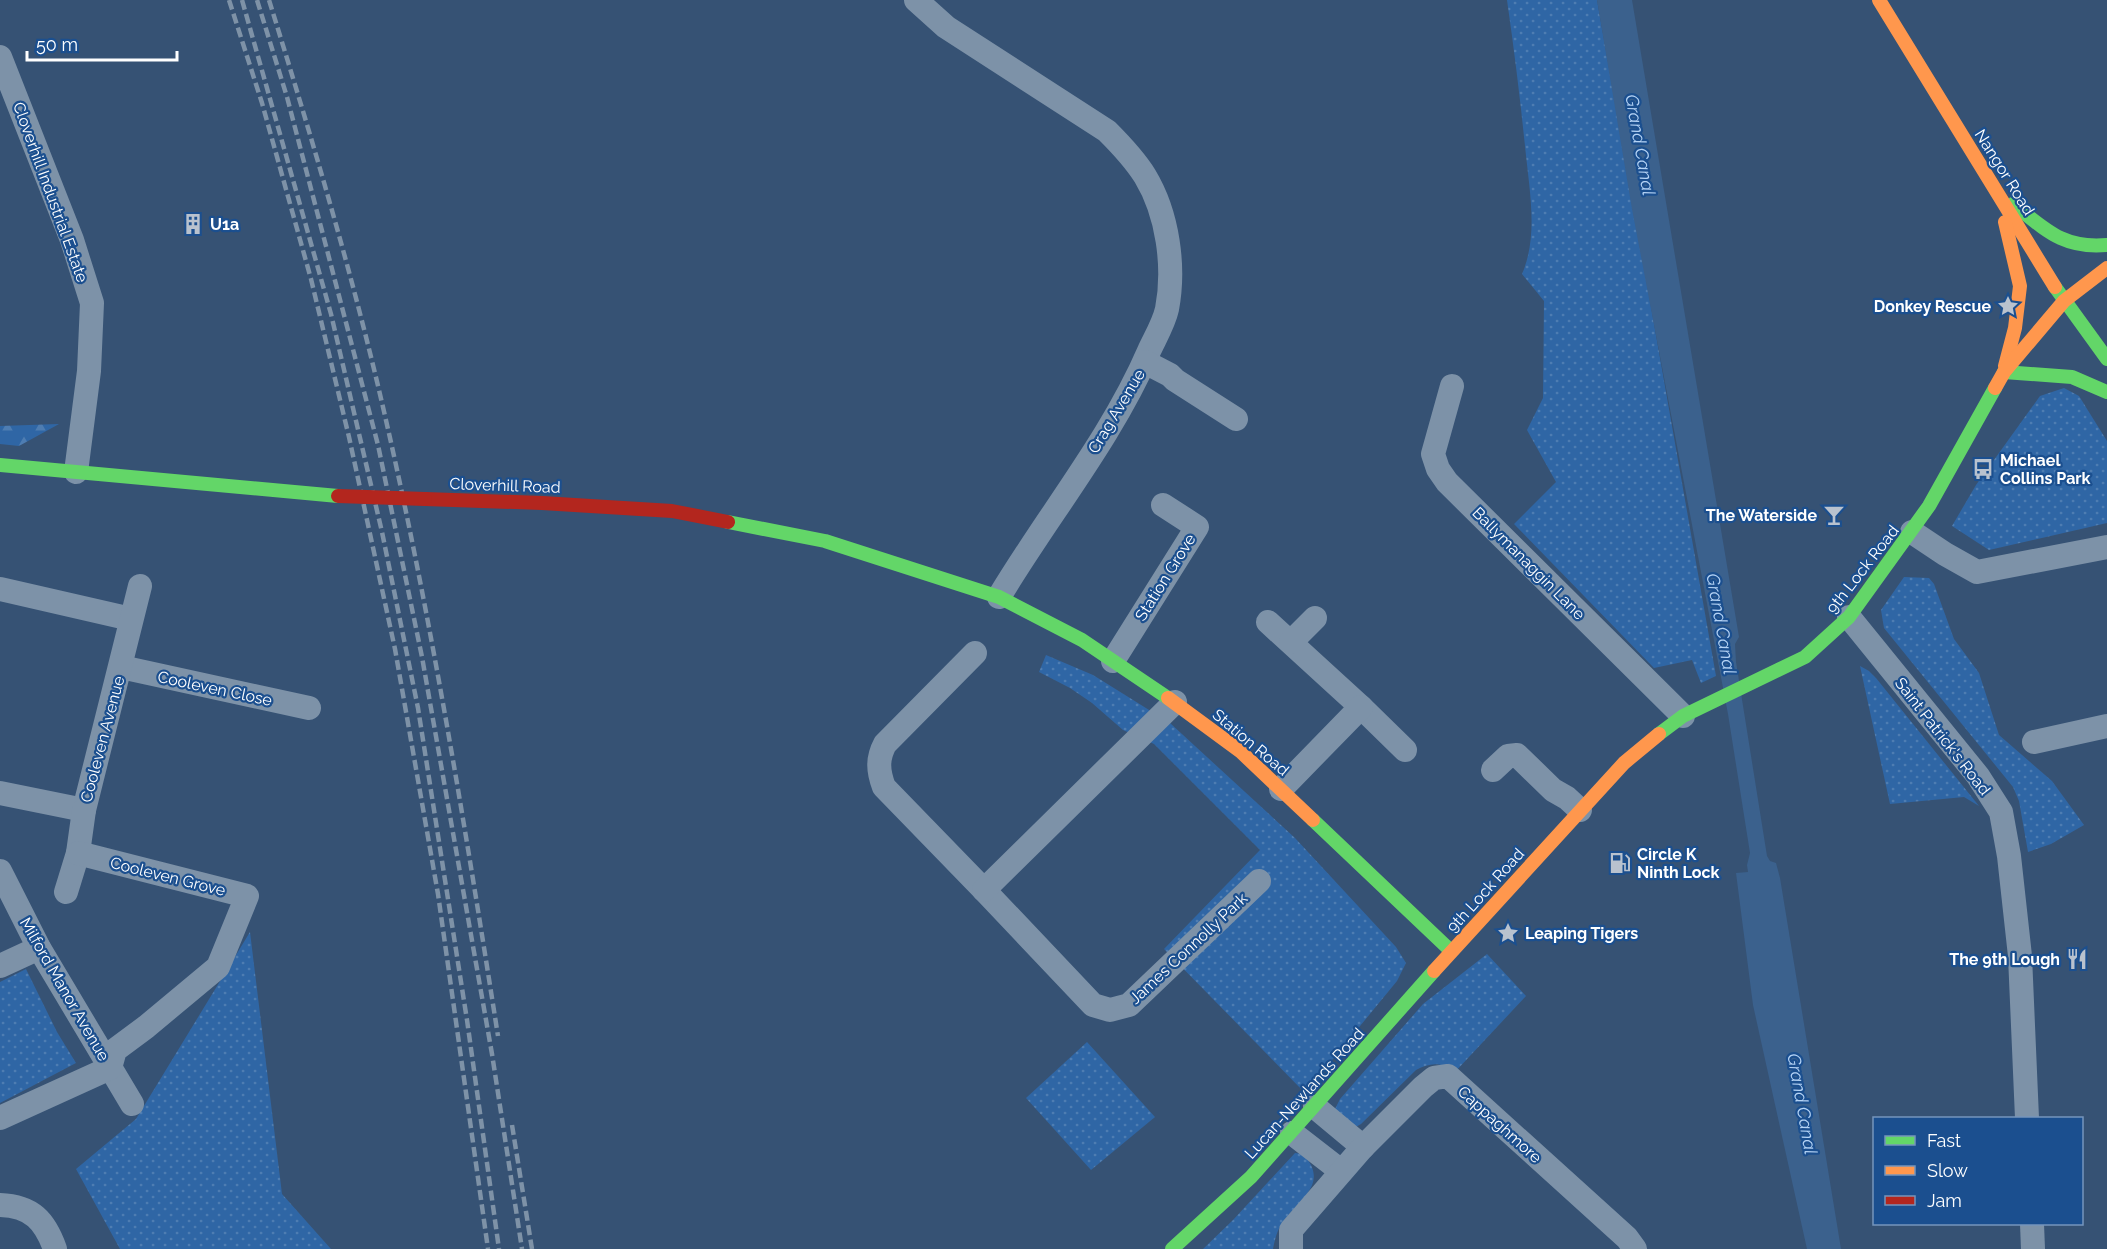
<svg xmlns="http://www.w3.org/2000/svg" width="2107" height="1249" font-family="Raleway,sans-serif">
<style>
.grass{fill:url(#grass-dots)}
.forest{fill:url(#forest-firs)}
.water{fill:#3b618d}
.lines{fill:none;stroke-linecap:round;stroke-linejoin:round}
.street{stroke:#7d92a8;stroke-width:24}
.fast{stroke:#63d668;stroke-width:14}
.slow{stroke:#ff974d;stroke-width:14}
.jam{stroke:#b3261e;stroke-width:14}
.rail{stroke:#7e92a7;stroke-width:4.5;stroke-dasharray:10 4.5;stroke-linecap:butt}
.jam-bridge{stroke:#b3261e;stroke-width:14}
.labels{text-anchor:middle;stroke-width:4.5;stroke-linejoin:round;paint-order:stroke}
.street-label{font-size:16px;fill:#fff;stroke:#1b4f8f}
.poi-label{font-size:16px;font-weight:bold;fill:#fff;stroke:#1b4f8f;text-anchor:start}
.water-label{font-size:18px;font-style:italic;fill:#b5d3f5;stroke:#1b4f8f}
</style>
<defs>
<pattern id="grass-dots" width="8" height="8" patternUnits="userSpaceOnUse" patternTransform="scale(1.5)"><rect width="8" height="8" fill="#2f66a5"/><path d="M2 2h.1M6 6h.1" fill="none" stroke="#4e7db2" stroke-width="1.8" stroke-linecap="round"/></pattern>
<pattern id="forest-firs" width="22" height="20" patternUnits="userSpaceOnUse" patternTransform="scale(1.5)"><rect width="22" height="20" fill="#2f66a5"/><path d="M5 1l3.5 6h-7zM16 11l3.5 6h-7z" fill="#4e7db2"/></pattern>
</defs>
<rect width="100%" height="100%" fill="#365274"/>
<!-- grass -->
<g class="grass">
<path d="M 1507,0 L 1597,0 L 1716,676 L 1701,683 L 1692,660 L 1654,668 L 1514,524 L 1556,482 L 1527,430 L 1543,398 L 1544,301 L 1522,274 C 1539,235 1529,188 1525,146 C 1520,97 1514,49 1507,0 Z"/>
<path d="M 2064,388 L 2079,396 L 2107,441 L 2107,523 L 1989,550 L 1952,526 L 1976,485 L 2040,396 Z"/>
<path d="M 1904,577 L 1929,578 L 1934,584 L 1954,639 L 1979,673 L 1999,735 L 2052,781 L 2084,825 L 2051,844 L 2028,852 L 2019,801 L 2013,787 L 1884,628 L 1881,610 Z"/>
<path d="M 1046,655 L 1093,675 L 1170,723 L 1295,838 L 1396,947 L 1406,963 L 1397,981 L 1305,1093 L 1164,949 L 1260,850 L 1154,744 L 1123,730 L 1092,703 L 1070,688 L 1039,672 Z"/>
<path d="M 1860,666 L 1869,671 L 1876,678 L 1979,806 L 1964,797 L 1890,804 Z"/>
<path d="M 250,932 L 282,1194 L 331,1249 L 120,1249 L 76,1169 L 136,1119 Z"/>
<path d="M 1487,954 L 1526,996 L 1454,1073 C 1442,1061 1430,1063 1416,1070 L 1361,1124 L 1354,1128 L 1334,1111 L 1340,1099 L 1423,1004 Z"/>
<path d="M 26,969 L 57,1032 L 76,1063 L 0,1103 L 0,982 Z"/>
<path d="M 1087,1042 L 1155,1117 L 1091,1170 L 1026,1098 Z"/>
<path d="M 1295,1153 L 1303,1154 C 1330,1183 1300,1199 1283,1222 C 1277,1230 1275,1239 1273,1249 L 1203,1249 L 1233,1220 Z"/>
</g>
<!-- forest -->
<path class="forest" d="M 59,424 L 19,446 L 0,444 L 0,426 Z"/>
<!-- water -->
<path class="water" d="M 1597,0 L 1632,0 L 1739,637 L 1735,644 L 1736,662 L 1767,856 L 1770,861 L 1776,863 L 1780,878 L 1841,1249 L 1807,1249 L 1753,1005 L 1736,873 L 1748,872 L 1747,865 L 1750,853 L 1728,714 L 1632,209 Z"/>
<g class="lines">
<!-- street -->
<g class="street">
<path d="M 916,0 L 946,27 L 1107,131 C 1121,145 1135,160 1145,176 C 1168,214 1175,267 1167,309 C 1164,323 1155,338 1149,351 C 1111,439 1048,515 999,597"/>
<path d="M 0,57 L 72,240 L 92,303 L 89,371 L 76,472"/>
<path d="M 1145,362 L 1170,375 L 1175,380 L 1236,419"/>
<path d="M 1452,386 L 1433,454 L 1438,469 L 1447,482 L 1683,716"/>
<path d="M 1912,532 L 1945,554 L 1977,572 L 2107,547"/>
<path d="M 0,589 L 131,619"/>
<path d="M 1849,617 L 1978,776 L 2001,812 L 2009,856 L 2020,956 L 2027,1118"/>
<path d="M 1268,622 L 1361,707 L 1405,750"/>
<path d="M 1291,642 L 1315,618"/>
<path d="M 975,653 L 885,744 C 877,759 878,771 884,787 L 984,890 L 1093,1005 L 1110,1010 L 1129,1005 L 1259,881"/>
<path d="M 1113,661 L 1197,527 L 1163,505"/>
<path d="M 121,667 L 309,708"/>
<path d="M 2034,742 L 2107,726"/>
<path d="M 1493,770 L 1508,756 L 1517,755 L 1553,790 L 1567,798 L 1580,810"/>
<path d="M 1281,789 L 1361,707"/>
<path d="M 0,793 L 84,810 L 140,586"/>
<path d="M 0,871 L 39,948 L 132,1104"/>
<path d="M 984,890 L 1175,702"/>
<path d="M 66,892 L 78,853 L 84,810"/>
<path d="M 0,966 L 39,948"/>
<path d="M 1315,1107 L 1363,1147"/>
<path d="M 0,1118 L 110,1068 L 115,1050 L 146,1027 L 218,967 L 247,896 L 78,853"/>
<path d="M 1292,1133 L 1341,1171"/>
<path d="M 0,1205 C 32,1206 45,1221 55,1249"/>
<path d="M 2032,1224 L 2033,1249"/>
<path d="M 1291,1249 L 1291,1230 L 1363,1147 L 1423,1087 L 1434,1078 L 1448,1076 L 1627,1238 L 1635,1249"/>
</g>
<!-- fast -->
<g class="fast">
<path d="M 2013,204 C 2046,230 2063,249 2107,245"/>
<path d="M 2055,287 L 2107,359"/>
<path d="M 2004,372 L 2072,377 L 2107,392"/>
<path d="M 0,465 L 338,496"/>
<path d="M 728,522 L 825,541 L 999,597 L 1082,640 L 1168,698"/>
<path d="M 1659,734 L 1683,716 L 1805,657 L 1849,617 L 1929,506 L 1995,388"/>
<path d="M 1313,820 L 1451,951"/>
<path d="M 1172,1249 L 1251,1177 L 1434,971"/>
</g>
<!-- slow -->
<g class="slow">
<path d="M 1879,0 L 2055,287"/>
<path d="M 2005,222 L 2020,286 L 2015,328 L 2005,366"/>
<path d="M 1995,388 L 2004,372 L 2064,301 L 2107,268"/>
<path d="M 1168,698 L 1240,751 L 1313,820"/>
<path d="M 1434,971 L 1624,763 L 1659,734"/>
</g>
<!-- jam -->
<path class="jam" d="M 425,499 L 542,503 L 672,511 L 728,522"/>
<!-- rail -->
<g class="rail">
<path d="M 229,0 L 262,103 L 311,279 L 349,437 L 395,649 L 438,894 L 488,1249"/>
<path d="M 242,0 L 331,314 L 382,532 L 418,708 L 467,1020 L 499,1249"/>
<path d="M 257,0 L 287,97 L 378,445 L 422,657 L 492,1054 L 522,1249"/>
<path d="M 269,0 C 309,129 348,259 379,390 C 429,603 464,820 498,1036"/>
<path d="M 512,1125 L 532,1249"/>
</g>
<!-- jam-bridge -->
<path class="jam-bridge" d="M 338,496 L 425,499"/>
</g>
<!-- icons -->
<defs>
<symbol id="building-bare" viewBox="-9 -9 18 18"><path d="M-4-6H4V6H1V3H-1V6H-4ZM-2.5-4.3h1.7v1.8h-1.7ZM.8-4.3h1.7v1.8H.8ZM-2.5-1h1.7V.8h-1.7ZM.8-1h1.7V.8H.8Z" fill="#b9c2ce" stroke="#1b4f8f" stroke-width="2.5" paint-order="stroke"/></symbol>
<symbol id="sight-bare" viewBox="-9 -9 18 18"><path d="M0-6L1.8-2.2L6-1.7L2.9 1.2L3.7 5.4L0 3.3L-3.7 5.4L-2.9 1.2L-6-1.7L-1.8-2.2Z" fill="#b9c2ce" stroke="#1b4f8f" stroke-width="2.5" paint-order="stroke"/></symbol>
<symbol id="bus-bare" viewBox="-9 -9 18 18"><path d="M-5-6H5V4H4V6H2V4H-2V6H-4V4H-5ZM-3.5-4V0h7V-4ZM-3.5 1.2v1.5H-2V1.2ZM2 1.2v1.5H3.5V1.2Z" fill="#b9c2ce" stroke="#1b4f8f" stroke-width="2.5" paint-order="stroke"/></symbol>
<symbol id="bar-bare" viewBox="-9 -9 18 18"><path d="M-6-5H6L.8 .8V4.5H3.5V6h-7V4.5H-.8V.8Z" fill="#b9c2ce" stroke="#1b4f8f" stroke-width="2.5" paint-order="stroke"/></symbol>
<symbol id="fuel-bare" viewBox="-9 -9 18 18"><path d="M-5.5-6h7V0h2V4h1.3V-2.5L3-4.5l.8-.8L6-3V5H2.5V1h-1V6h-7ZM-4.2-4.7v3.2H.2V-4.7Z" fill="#b9c2ce" stroke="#1b4f8f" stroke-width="2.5" paint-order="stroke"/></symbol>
<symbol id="restaurant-bare" viewBox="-9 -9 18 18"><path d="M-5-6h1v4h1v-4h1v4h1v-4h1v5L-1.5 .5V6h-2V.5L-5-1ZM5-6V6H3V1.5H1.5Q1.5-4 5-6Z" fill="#b9c2ce" stroke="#1b4f8f" stroke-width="2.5" paint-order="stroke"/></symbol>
</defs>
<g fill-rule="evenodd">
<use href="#building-bare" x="178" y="209" width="30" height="30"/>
<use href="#sight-bare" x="1993" y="291" width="30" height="30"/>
<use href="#bus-bare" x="1968" y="454" width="30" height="30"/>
<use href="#bar-bare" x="1819" y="500" width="30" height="30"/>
<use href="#fuel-bare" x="1605" y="848" width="30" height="30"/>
<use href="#sight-bare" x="1493" y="918" width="30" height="30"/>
<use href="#restaurant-bare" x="2062" y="944" width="30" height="30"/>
</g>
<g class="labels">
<!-- street labels -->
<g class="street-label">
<text transform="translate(2005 172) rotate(58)" y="6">Nangor Road</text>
<text transform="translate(51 192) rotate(70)" y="6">Cloverhill Industrial Estate</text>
<text transform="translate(1116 411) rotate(-59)" y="6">Crag Avenue</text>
<text transform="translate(505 485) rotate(2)" y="6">Cloverhill Road</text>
<text transform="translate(1529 563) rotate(45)" y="6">Ballymanaggin Lane</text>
<text transform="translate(1862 569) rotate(-52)" y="6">9th Lock Road</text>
<text transform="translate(1165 577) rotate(-58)" y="6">Station Grove</text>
<text transform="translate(215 688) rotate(12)" y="6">Cooleven Close</text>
<text transform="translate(1943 736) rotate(52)" y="6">Saint Patrick's Road</text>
<text transform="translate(102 739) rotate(-75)" y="6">Cooleven Avenue</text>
<text transform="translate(1251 742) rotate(40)" y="6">Station Road</text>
<text transform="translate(168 876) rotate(14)" y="6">Cooleven Grove</text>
<text transform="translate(1485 890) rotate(-48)" y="6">9th Lock Road</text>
<text transform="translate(1188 948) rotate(-43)" y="6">James Connolly Park</text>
<text transform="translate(65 989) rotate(60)" y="6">Milford Manor Avenue</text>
<text transform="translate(1304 1093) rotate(-48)" y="6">Lucan-Newlands Road</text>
<text transform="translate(1500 1124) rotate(42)" y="6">Cappaghmore</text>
</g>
<!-- poi labels -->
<g class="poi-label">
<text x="210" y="230">U1a</text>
<text x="1991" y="312" text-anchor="end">Donkey Rescue</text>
<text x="2000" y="466">Michael<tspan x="2000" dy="18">Collins Park</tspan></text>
<text x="1817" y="521" text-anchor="end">The Waterside</text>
<text x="1637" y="860">Circle K<tspan x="1637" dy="18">Ninth Lock</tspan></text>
<text x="1525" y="939">Leaping Tigers</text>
<text x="2060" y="965" text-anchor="end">The 9th Lough</text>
</g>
<!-- water labels -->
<g class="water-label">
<text transform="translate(1640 145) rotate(80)" y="6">Grand Canal</text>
<text transform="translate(1721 624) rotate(80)" y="6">Grand Canal</text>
<text transform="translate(1802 1104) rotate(80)" y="6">Grand Canal</text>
</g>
</g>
<!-- legend -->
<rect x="1873" y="1117" width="210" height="108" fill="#1b4f8f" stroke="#7695bc" stroke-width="1.5"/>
<rect x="1885" y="1136" width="30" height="9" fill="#63d668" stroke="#7695bc" stroke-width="1.5"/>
<text x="1927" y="1147" font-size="18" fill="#ffffff">Fast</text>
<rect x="1885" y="1166" width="30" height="9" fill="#ff974d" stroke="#7695bc" stroke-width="1.5"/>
<text x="1927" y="1177" font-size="18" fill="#ffffff">Slow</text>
<rect x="1885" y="1196" width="30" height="9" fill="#b3261e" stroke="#7695bc" stroke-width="1.5"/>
<text x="1927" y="1207" font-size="18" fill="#ffffff">Jam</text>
<!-- scale -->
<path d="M27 51v9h150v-9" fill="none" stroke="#ffffff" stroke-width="3"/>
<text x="36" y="51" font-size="18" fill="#ffffff" stroke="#1b4f8f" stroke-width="4.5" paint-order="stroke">50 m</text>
</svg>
